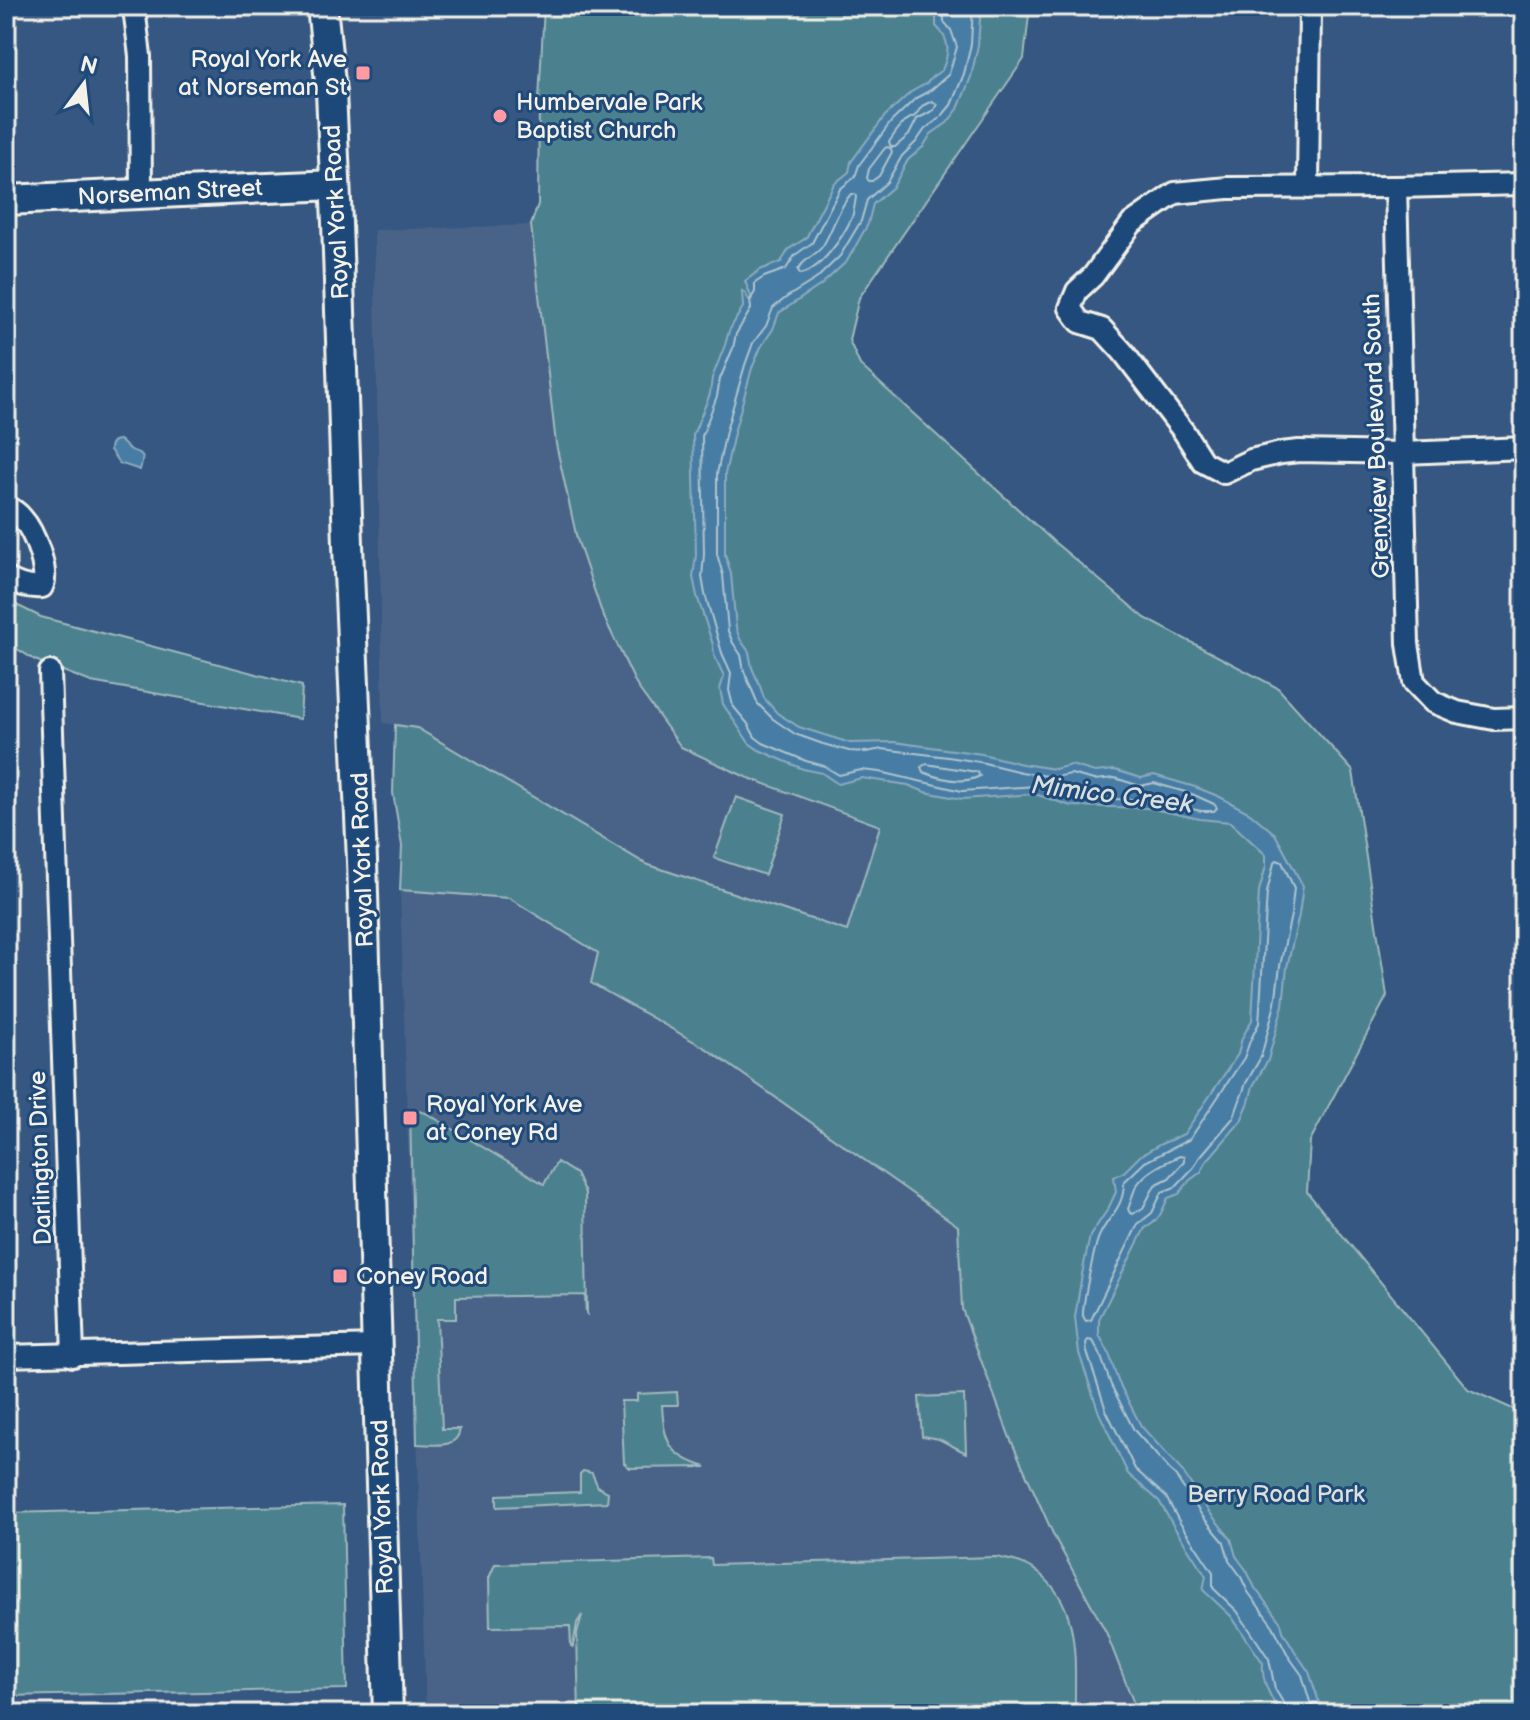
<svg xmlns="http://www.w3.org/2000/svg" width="1530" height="1720" font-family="'Balsamiq Sans',sans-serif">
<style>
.built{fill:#496388}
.green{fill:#4c818f;stroke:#a0b9bc;stroke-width:2}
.water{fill:#477da4;stroke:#8cabbf;stroke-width:2}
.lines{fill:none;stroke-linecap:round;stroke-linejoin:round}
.shore{stroke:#afc3cd;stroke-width:2}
.street-casing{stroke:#f4f1e8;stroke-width:26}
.secondary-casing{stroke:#f4f1e8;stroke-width:34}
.street{stroke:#1f4a7a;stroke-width:20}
.secondary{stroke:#1f4a7a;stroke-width:28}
.poi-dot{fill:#ff9aa2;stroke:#1f4a7a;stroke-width:3}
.labels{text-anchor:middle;stroke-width:6;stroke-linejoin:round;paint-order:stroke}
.poi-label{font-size:24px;fill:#f4f1e8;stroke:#1f4a7a;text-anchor:start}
.street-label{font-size:24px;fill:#f4f1e8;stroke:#1f4a7a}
.park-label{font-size:24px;fill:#dbe0db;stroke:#1f4a7a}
.water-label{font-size:26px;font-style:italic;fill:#dae0de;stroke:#1f4a7a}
</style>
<rect width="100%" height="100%" fill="#365781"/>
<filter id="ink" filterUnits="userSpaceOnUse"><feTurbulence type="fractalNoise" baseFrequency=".0125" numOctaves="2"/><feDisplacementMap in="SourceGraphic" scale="16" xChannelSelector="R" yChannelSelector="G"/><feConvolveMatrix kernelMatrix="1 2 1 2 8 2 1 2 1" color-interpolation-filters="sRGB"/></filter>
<g filter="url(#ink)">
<!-- built -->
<g class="built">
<path d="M 531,225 L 556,444 L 577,539 L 602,614 L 637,686 L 681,747 L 746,777 L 880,826 L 847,932 L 646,864 L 417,728 L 383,723 L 374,230 Z"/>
<path d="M 400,890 L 509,898 L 598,953 L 591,984 L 707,1049 L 959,1226 L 962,1309 L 1010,1438 L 1054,1536 L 1106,1631 L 1138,1714 L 426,1714 Z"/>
</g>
<!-- green -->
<g class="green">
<path d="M 544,6 L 1030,6 L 1024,59 L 859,298 L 849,340 L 860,365 L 1053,541 L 1145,618 L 1278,688 L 1353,771 L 1387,996 L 1310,1141 L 1307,1192 L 1468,1389 L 1524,1414 L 1524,1714 L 1138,1714 L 1106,1632 L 1054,1536 L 1010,1438 L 962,1309 L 958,1226 L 707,1049 L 591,983 L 598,953 L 509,898 L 400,890 L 402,846 L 393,793 L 395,725 L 417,728 L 646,864 L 847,931 L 880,826 L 746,777 L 681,747 L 637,686 L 602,613 L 577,539 L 556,444 L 531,225 L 538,204 L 539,100 Z"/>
<path d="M 6,600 L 41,617 L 302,686 L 300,719 L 91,682 L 35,660 L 6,642 Z"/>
<path d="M 736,797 L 785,814 L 765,875 L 714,858 Z"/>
<path d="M 410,1109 L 426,1113 L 544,1184 L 557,1162 L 576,1174 L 585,1193 L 587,1314 L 586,1313 L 585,1295 L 456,1297 L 456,1319 L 437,1319 L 442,1429 L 460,1429 C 457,1450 434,1444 417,1444 Z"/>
<path d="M 677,1392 L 678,1405 L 662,1405 C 664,1442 669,1456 706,1467 L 630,1468 L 624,1463 L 621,1401 L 637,1401 L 637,1394 Z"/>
<path d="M 964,1395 L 966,1453 L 939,1439 L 922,1436 L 919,1397 Z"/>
<path d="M 583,1471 L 592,1473 L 598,1487 L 608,1492 L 607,1502 L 497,1507 L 497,1495 L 580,1492 L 580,1474 Z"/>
<path d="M 343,1505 L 347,1689 L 6,1696 L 6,1513 Z"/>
<path d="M 996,1557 C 1009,1560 1025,1562 1036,1571 C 1083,1605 1074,1664 1075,1714 L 579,1714 L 577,1633 L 582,1615 L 577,1623 L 573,1647 L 571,1646 L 570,1626 L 490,1627 L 489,1578 L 495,1564 L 711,1558 L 712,1565 Z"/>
</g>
<!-- water -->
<g class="water">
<path d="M 936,6 L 981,6 L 978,45 L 971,77 L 958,109 L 947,123 L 931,134 L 923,147 L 908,160 L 893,187 L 873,204 L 868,224 L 847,261 L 821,285 L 779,313 L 773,329 L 761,347 L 752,368 L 734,433 L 725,474 L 725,554 L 731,574 L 736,628 L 740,639 L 749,652 L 752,668 L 760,686 L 764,698 L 777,713 L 799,727 L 850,743 L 894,742 L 982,754 L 1022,764 L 1055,769 L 1071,765 L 1095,772 L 1115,770 L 1141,778 L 1154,775 L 1195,787 L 1218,796 L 1250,813 L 1275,834 L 1303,886 L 1299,915 L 1287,967 L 1283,1005 L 1268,1060 L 1253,1086 L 1249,1102 L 1241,1121 L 1205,1163 L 1201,1172 L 1190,1180 L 1179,1194 L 1168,1198 C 1162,1211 1159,1222 1145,1228 L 1099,1319 L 1099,1335 L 1108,1351 L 1118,1381 L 1141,1426 L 1183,1472 L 1209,1512 L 1231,1539 L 1236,1556 L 1247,1571 L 1255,1588 L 1281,1623 L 1283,1631 L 1296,1653 L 1309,1672 L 1318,1699 L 1327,1714 L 1280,1714 C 1272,1697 1261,1684 1263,1663 L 1231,1616 L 1203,1590 L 1206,1576 L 1174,1527 L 1159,1501 L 1128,1474 L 1099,1413 L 1079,1353 L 1075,1317 L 1082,1274 L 1090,1236 L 1108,1209 L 1116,1192 L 1114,1177 L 1124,1172 L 1140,1156 L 1161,1144 L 1184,1134 L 1238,1054 L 1242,1038 L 1252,1020 L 1259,891 L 1266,866 L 1266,855 L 1230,822 L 1200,819 L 1148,808 L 1071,806 L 1035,794 L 962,799 L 925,792 L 908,785 L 862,778 L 838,784 L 822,773 L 803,769 L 759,750 L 749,743 L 723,704 L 720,689 L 724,676 L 714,655 L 713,645 L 697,596 L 693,577 L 696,555 L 693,435 L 710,394 L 712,378 L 725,345 L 729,331 L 743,307 L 742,291 L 744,292 L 750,301 L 752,299 L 745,281 L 760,270 L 781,262 L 789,249 L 806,238 L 834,184 L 849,172 L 851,162 L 885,116 L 911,92 L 927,83 L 932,77 L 942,70 C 950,52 950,40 936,26 Z"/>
<path d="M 119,440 C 123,442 125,446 128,448 C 141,457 146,448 140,470 L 119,463 L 110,450 C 110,443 113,440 119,440 Z"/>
</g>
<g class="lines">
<!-- shore -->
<g class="shore">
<path d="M 944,6 L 944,22 L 951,30 L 957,47 L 949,74 L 931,90 L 916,98 L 891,122 L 859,165 L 855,177 L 840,189 L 812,243 L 795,255 L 786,269 L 764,277 L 755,283 L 755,292 L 750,300 L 751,309 L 736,334 L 733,348 L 720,379 L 717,396 L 702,436 L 704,554 L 702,577 L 705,594 L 722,653 L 731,673 L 729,690 L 733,706 L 748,724 L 755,737 L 763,743 L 806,761 L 824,766 L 839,775 L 861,770 L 880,772 L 962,791 L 1036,786 L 1073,798 L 1149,800 L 1201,811 L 1214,811 L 1217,808 L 1214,804 L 1192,794 L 1154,783 L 1140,786 L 1115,778 L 1094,780 L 1071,774 L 1054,777 L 1021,772 L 980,762 L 948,757 L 882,749 L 866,752 L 849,751 L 823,744 L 795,734 L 773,719 L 758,704 L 744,671 L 741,655 L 733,643 L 728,631 L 723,575 L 717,554 L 717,474 L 726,431 L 745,365 L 753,343 L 766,326 L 773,308 L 787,297 L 816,279 L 840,256 L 861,221 L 867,200 L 887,182 L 902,156 L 916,142 L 925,129 L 941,117 L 951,105 L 964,74 L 971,44 L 973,6"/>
<path d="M 932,101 L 937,104 L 934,110 L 917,119 L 909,135 L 895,147 L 891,147 L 889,142 C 896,132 903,120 915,116 L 922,106 Z"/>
<path d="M 888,147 L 891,149 L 892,152 L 879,176 L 872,181 L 869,181 L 867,178 L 869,169 L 885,148 Z"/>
<path d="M 851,194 L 855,194 L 856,197 C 855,204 854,211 852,217 C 844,236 820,271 800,274 L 798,270 C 803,259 814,257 822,247 C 833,231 837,209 851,194 Z"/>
<path d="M 926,764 L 977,772 L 980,776 C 963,785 941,779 923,772 L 921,767 Z"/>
<path d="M 1277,860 L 1282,862 L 1294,888 L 1291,915 L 1280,966 L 1275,1004 L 1261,1057 L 1246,1083 L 1234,1117 L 1199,1158 L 1194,1167 L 1175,1187 L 1162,1192 L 1152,1213 L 1138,1224 L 1091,1320 L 1086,1321 C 1085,1320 1084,1318 1083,1316 C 1082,1306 1094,1250 1098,1239 C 1107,1216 1124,1210 1124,1182 L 1145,1162 L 1190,1139 L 1244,1058 L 1250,1041 L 1259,1023 L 1267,892 L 1274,863 Z"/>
<path d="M 1180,1156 L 1184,1157 L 1184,1162 L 1169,1178 L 1155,1185 L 1143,1208 L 1133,1214 L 1130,1213 L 1128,1209 C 1131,1202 1134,1189 1137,1185 C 1146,1171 1165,1162 1180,1156 Z"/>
<path d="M 1286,1714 L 1284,1704 L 1275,1689 L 1269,1659 L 1237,1611 L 1213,1588 L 1213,1572 L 1180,1523 L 1166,1497 L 1135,1469 L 1106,1410 L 1087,1352 L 1086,1343 L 1088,1340 L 1093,1341 L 1100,1354 L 1111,1385 L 1134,1430 L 1176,1477 L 1203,1517 L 1224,1542 L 1229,1560 L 1240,1575 L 1248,1592 L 1273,1626 L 1289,1657 L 1302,1675 L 1310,1702 L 1318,1714"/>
</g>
<defs>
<g id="street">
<path d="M 132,6 L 135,16 L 140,56 L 141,193"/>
<path d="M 1524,184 L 1396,187 L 1228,188 L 1175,193 L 1132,223 L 1093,276 L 1077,291 L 1070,308 L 1080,322 L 1102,329 L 1123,352 L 1184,432 L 1203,462 L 1224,473 L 1251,460 L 1281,453 L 1299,451 L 1403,453 L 1524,448"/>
<path d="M 1396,187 L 1408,644 L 1414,682 L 1433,702 L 1457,712 L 1494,719 L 1524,718"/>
<path d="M 1308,188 L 1310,6"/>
<path d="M 6,506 C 12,509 18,513 22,518 C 34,531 50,572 42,587 C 28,588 18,585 6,578"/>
<path d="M 50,672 L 73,1356"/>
<path d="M 6,1356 L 377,1346"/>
</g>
<g id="secondary">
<path d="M 322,6 L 331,92 L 337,223 L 349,573 L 362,861 L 388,1714"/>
<path d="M 6,200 L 335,185"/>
</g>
</defs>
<!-- street casing -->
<use href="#street" class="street-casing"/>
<!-- secondary casing -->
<use href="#secondary" class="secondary-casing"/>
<!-- street -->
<use href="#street" class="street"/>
<!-- secondary -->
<use href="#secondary" class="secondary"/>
</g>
</g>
<!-- markers -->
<g class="poi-dot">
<rect x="355" y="65" width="16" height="16" rx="4"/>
<circle cx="500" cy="116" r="8"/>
<rect x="402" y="1110" width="16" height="16" rx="4"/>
<rect x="332" y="1268" width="16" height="16" rx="4"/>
</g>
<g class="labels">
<!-- poi labels -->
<g class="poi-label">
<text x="347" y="67" text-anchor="end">Royal York Ave<tspan x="347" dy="28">at Norseman St</tspan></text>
<text x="516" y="110">Humbervale Park<tspan x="516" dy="28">Baptist Church</tspan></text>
<text x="426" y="1112">Royal York Ave<tspan x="426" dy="28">at Coney Rd</tspan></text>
<text x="356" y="1284">Coney Road</text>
</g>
<!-- street labels -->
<g class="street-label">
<text transform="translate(170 192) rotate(-3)" y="8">Norseman Street</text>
<text transform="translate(336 212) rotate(-93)" y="8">Royal York Road</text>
<text transform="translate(1376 436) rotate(-92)" y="8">Grenview Boulevard South</text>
<text transform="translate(362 860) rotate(-92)" y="8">Royal York Road</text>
<text transform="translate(40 1158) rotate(-92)" y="8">Darlington Drive</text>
<text transform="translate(382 1507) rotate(-92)" y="8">Royal York Road</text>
</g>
<!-- park labels -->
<g class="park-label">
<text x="1276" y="1502">Berry Road Park</text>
</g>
<!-- water labels -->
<g class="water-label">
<text transform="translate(1112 794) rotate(7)" y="9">Mimico Creek</text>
</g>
</g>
<!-- margin -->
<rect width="1530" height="1720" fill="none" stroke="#1f4a7a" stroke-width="32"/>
<rect x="16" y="16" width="1498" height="1688" fill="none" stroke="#f4f1e8" stroke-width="3" filter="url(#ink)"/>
<!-- north arrow -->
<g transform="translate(84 84) rotate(15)" stroke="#1f4a7a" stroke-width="6" paint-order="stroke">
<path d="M0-6L14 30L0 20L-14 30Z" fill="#f4f1e8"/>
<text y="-12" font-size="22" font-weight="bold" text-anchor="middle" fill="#f4f1e8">N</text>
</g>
</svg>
